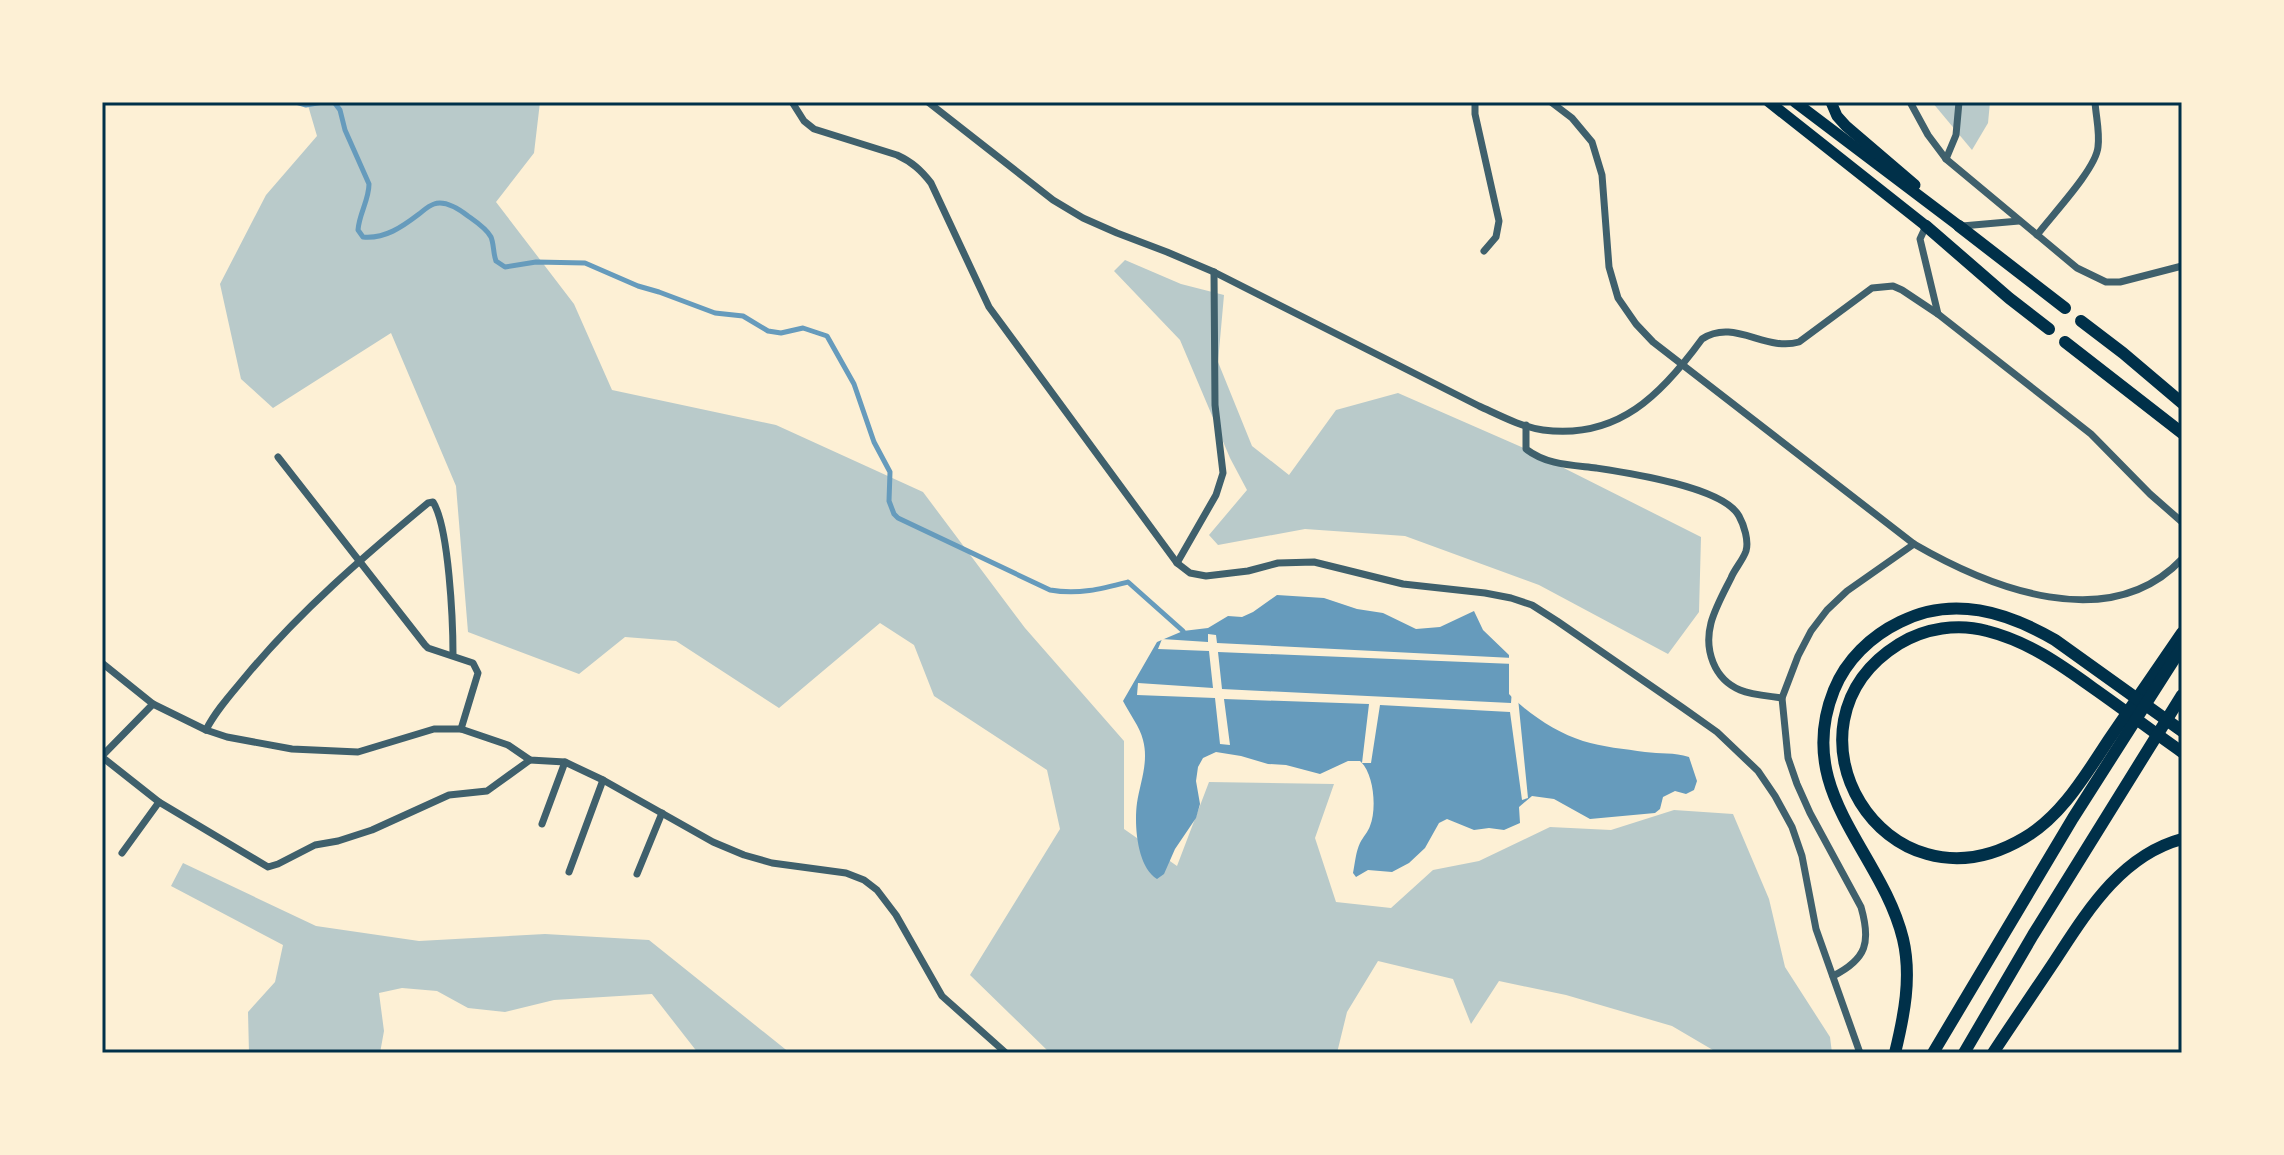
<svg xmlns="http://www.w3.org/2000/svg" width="2284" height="1155" font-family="Montserrat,sans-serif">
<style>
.green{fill:#b9caca}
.water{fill:#669bbc}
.pier{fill:#fdf0d5}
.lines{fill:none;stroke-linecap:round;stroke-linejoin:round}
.stream{stroke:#669bbc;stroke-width:5}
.minor{stroke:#3f606c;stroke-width:7}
.trunk{stroke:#003049;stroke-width:11}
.motorway{stroke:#003049;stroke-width:12}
.neatline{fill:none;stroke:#003049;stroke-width:3}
</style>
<rect width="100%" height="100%" fill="#fdf0d5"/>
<!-- green -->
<g class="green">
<path d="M 307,102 L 540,102 L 534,153 L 496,202 L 574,304 L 612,390 L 776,425 L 923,492 L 1025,628 L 1124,741 L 1124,829 L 1177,866 L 1209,782 L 1334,784 L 1315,838 L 1336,902 L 1391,908 L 1433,870 L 1479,861 L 1550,827 L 1611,830 L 1674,810 L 1733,814 L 1769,899 L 1785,967 L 1830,1037 L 1832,1053 L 1718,1053 L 1672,1026 L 1566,995 L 1499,981 L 1471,1024 L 1453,979 L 1378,961 L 1347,1012 L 1337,1053 L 1050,1053 L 970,975 L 1060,829 L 1047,770 L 934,696 L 914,645 L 880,623 L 779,708 L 676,641 L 625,637 L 579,674 L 468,632 L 456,486 L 391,333 L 273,408 L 241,379 L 220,284 L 266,195 L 317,136 Z"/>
<path d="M 1932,102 L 1990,102 L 1988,123 L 1972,150 Z"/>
<path d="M 1125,260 L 1181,284 L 1224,295 L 1218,362 L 1252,446 L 1289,475 L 1336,410 L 1398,393 L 1528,450 L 1701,537 L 1699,612 L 1668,654 L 1539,585 L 1405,536 L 1305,529 L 1218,545 L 1209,535 L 1247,490 L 1230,458 L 1180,340 L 1114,271 Z"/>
<path d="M 183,863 L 316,926 L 419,941 L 545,934 L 649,940 L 790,1053 L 698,1053 L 652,994 L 554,1000 L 505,1012 L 468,1008 L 437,991 L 402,988 L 379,993 L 384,1031 L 380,1053 L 249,1053 L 248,1012 L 275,982 L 283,945 L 171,886 Z"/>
</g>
<!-- water -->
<path class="water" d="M 1277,595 L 1324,598 L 1357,609 L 1383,613 L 1416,629 L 1440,627 L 1474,611 L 1483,630 L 1509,655 L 1509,694 C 1527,713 1557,733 1583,741 C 1602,747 1625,749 1645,752 C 1660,754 1674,752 1689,757 L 1697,781 L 1694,790 L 1686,794 L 1675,791 L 1663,797 L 1660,809 L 1655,813 L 1590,819 L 1554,799 L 1532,796 L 1519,807 L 1520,823 L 1504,830 L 1489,828 L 1474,830 L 1447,819 L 1439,823 L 1425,848 L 1409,863 L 1392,872 L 1368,870 L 1356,877 L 1353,873 C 1355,863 1356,851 1360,843 C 1363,837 1368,832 1370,826 C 1377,809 1374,773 1360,761 L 1348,761 L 1320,774 L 1286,765 L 1268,764 L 1241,756 L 1216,752 L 1203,758 L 1198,767 L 1196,781 L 1200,804 L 1196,818 L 1175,849 L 1164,874 L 1157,879 C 1137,867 1134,825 1137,803 C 1140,783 1149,762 1143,740 C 1140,727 1129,713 1123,701 L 1157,642 L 1183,631 L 1208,628 L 1228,616 L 1242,617 L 1253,612 Z"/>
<!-- pier -->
<path class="pier" d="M 1208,634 L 1216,635 L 1217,643 L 1513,658 L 1514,664 L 1218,652 L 1222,689 L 1511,703 L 1513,676 L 1513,692 L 1518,698 L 1528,798 L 1522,800 L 1510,712 L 1380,705 L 1371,763 L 1362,763 L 1369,704 L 1224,699 L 1230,745 L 1220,744 L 1215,698 L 1137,695 L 1138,683 L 1213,688 L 1209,651 L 1158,649 L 1162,639 L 1208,642 Z"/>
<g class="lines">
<!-- stream -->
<g class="stream">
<path d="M 296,102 L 306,105 L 323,102"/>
<path d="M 334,102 L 340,110 L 345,130 L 369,184 C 369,200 359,214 358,230 L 363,237 C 385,239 402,227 419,214 C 423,211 428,206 434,204 C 445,200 459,209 468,216 C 475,221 486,228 491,237 C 494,244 493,253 496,261 L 505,267 L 536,262 L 585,263 L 638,286 L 659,292 L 715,313 L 743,316 L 768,331 L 781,333 L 803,328 L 827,336 L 854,384 L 874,442 L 890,472 L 889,501 L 894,514 L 898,518 L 1050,590 C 1078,595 1101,589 1128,582 L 1183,631"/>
</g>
<!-- minor -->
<g class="minor">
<path d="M 792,102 L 804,121 L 814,129 L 897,155 C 912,162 921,170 931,183 L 989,307 L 1177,563 L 1190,573 L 1206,576 L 1248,571 L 1278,563 L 1314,562 L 1403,584 L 1485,593 L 1511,598 L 1532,605 L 1557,621 L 1683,708 L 1717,732 L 1758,771 L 1775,796 L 1792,827 L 1802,856 L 1816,929 L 1860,1053"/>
<path d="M 928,102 L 1053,200 L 1083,218 L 1117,233 L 1167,252 L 1214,272 L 1479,406 C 1499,415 1521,427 1543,430 C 1618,440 1662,394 1702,339 C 1734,318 1765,352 1799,342 L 1872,288 L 1893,286 L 1902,290 L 1938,314 L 2091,434 L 2150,494 L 2182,522"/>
<path d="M 1475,102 L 1475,114 L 1499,221 L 1496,237 L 1484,251"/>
<path d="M 1551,102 L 1572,118 L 1592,142 L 1602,175 L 1609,267 L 1618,298 L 1636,324 L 1653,342 L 1914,544 C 1990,588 2109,636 2182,559"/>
<path d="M 1910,102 L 1928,135 L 1946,159 L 2077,268 L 2106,282 L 2120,282 L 2182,266"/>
<path d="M 1946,159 L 1956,135 L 1959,102"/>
<path d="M 1926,226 L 1920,239 L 1938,314"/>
<path d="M 1962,226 L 2019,221"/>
<path d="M 2037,235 C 2052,215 2096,169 2098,147 C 2100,132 2096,117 2095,102"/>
<path d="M 1526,425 L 1526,449 C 1547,465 1571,465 1596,468 C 1629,473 1723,487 1739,516 C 1744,525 1749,541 1746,551 C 1743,560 1734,570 1731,578 C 1724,592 1715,608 1711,623 C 1704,650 1714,679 1740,690 C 1752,695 1769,696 1782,698"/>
<path d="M 278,457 L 425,645 L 428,648 L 473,663 L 478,673 L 461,729"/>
<path d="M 1177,563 L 1216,495 L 1223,473 L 1215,405 L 1214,272"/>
<path d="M 102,663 L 153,704 L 206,730 L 227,737 L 292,749 L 358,752 L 434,729 L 461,729 L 508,745 L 530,760 L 565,762 L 603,780 L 713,842 L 744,855 L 772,863 L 846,873 L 864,880 L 877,890 L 896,915 L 942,996 L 1006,1053"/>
<path d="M 206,730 C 216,710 232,693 246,676 C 299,612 364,556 428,503 L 433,502 C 449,527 453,622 453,655"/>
<path d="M 102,756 L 153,704"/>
<path d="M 102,757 L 159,802 L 268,867 L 278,864 L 315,845 L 338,841 L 372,830 L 449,795 L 487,791 L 530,760"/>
<path d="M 542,824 L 565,762"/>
<path d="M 122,853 L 159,802"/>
<path d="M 569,872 L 603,780"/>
<path d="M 637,874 L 662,813"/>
<path d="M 1833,976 C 1867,959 1871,942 1861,907 L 1810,813 L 1797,784 L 1788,758 L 1782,698 L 1798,656 L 1811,631 L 1827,610 L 1847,591 L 1914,544"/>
</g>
<!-- trunk -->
<g class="trunk">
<path d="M 1769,102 L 1926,226"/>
<path d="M 1795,102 L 1959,226"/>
<path d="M 1831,102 L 1837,116 L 1846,126 L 1915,185"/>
</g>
<!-- motorway -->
<g class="motorway">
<path d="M 1926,226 L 2009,298 L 2049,329"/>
<path d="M 1959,226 L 2065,308"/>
<path d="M 2081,321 L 2123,353 L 2182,403"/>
<path d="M 2065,342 L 2182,433"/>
<path d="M 2182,633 C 2158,668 2134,703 2110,738 C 2086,774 2062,816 2024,838 C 1884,921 1769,725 1899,644 C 1925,628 1958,623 1987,631 C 2027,641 2060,664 2093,688 C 2123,709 2152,731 2182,752"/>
<path d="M 1895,1053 C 1904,1016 1912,977 1903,939 C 1881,850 1793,792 1834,690 C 1846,660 1871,636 1900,622 C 1953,595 2007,612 2055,640 L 2182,731"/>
<path d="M 1933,1053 L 2073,818 L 2182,647"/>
<path d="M 1964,1053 L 2033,935 L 2182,695"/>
<path d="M 1993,1053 C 2012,1024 2032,995 2052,965 C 2085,915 2119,856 2182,839"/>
</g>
</g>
<!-- border -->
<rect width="2284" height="1155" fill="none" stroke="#fdf0d5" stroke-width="208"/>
<rect x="104" y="104" width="2076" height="947" class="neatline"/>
</svg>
